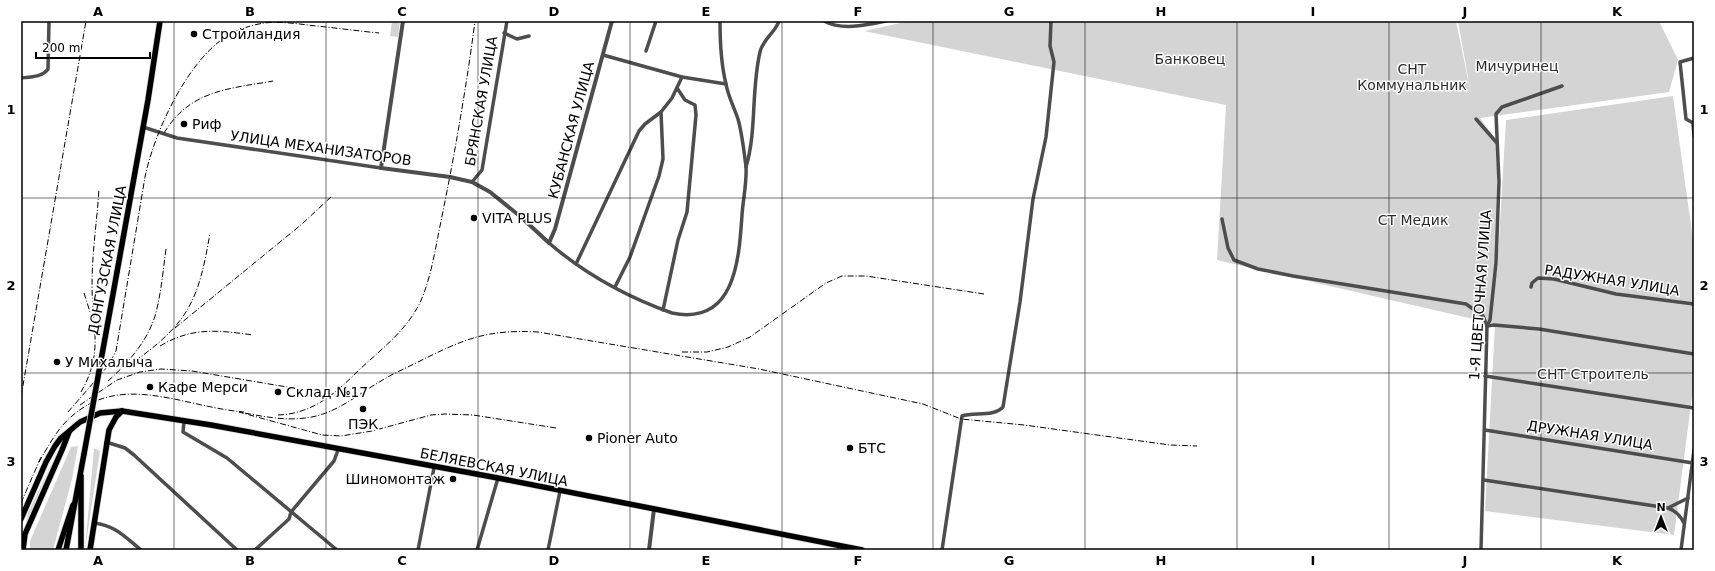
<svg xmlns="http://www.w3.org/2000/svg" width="1715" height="571" font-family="'DejaVu Sans',sans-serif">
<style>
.green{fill:#d4d4d4}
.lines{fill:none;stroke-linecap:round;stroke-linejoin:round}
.primary-casing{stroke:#dbdbdb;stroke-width:7}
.trunk-casing{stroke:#dbdbdb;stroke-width:7}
.minor{stroke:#4d4d4d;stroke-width:3.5}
.tertiary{stroke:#4d4d4d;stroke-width:4}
.primary{stroke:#000;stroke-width:5.5}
.trunk{stroke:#000;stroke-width:5.5}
.rail{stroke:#000;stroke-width:1;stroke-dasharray:6 2 1 2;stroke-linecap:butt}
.trunk-bridge-casing{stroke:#dbdbdb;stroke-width:7;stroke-linecap:butt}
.trunk-bridge{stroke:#000;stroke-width:5.5}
.grid{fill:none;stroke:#000;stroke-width:1;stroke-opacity:0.55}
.poi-dot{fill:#000;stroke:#fff;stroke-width:1.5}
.labels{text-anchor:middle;stroke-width:3;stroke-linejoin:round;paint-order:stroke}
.poi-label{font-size:14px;fill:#000;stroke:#fff;text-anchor:start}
.park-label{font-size:14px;fill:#2b2b2b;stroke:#fff}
.street-label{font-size:14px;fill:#000;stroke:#fff}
.neatline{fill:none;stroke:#000;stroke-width:1.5}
.grid-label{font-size:13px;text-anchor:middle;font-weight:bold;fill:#000}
</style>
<rect width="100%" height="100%" fill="#fff"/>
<!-- green -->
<g class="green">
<path d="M 392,21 L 400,21 L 398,37 L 390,36 Z"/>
<path d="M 910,21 L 1456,21 L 1471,94 L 1458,21 L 1659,21 L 1678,60 L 1669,92 L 1480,118 L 1498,143 L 1495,273 L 1497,274 L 1506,120 L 1673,96 L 1694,247 L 1694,381 L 1674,535 L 1485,511 L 1495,324 L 1217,260 L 1226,105 L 864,31 Z"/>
<path d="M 78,446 L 72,479 L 53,550 L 30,550 L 30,541 L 71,447 Z"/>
<path d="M 94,448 L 100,451 L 85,550 Z"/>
<path d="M 55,456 L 26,523 L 28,513 Z"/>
</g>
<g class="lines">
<defs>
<g id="primary">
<path d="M 81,476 L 81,550"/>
<path d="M 21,519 L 46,462 L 55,446 L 61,438 L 80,422 L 89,418 L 100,413 L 122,411 L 211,425 L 498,478 L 862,550"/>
<path d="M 23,550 L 25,534 L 62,450 L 69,432"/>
<path d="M 58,550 L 73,505"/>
<path d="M 90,550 L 109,430 L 116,417 L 122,411"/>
</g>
<g id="trunk">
<path d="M 117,272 L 148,100 L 160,21"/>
<path d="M 66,550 L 84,454"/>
</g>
</defs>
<!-- primary casing -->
<use href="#primary" class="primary-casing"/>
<!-- trunk casing -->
<use href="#trunk" class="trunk-casing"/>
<!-- minor -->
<g class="minor">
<path d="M 824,21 C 842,31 867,25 886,21"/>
<path d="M 504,33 L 517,39 L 529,36"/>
<path d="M 646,51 L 656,21"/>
<path d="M 603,55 L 682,77 L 726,84"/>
<path d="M 1694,58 L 1680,62 L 1686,119 L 1693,123 L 1694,136"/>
<path d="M 21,78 C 30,77 43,77 48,69 L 49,21"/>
<path d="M 1476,119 L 1497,143"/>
<path d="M 143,127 L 177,138 L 381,168"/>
<path d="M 746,167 C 757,130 751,90 760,52 C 763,39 775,33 779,21"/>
<path d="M 472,182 L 482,170 L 507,21"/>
<path d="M 1222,219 L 1228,248 L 1234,260 L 1258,269 L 1293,276 L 1466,304 L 1483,316 L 1487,326"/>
<path d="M 549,243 C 585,274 627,297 672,313 C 735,326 739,260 742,215 C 743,200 747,182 746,167 C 744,151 742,133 738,119 C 734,107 728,96 726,84 C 721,64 720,42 720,21"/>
<path d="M 576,264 L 639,131 L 645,124 L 661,112"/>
<path d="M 615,287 L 630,257 L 659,176 L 663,159 L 661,112 L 672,98 L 682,77"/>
<path d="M 1531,287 L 1532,283 L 1538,278 L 1554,279 L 1616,294 L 1694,304"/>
<path d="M 663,310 L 678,240 L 687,212 L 696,115 L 695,105 L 685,100 L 677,88"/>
<path d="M 1487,326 L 1494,325 L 1539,329 L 1694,354"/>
<path d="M 1485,376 L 1694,408"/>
<path d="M 184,421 L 183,432 L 227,458 L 337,550"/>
<path d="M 1485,430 L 1693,463"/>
<path d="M 106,442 L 125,448 L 134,455 L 237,550"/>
<path d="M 1484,480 L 1668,508 C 1676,511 1680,515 1684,523"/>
<path d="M 1668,508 L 1688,498"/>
<path d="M 94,523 C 116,526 124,536 141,550"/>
<path d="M 255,550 L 289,519 L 291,512 L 334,461 L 338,450"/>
<path d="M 418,550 L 434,468"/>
<path d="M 477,550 L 498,478"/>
<path d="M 548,550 L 560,491"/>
<path d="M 942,550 L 962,416 C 974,412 994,417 1003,407 L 1020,302 L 1033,199 L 1046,137 L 1054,62 L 1050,46 L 1051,21"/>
<path d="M 1481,550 L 1487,326 L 1490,320 L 1496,263 L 1499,182 L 1496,114 L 1502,107 L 1562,86"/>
<path d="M 1681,550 L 1694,450"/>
</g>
<!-- tertiary -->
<g class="tertiary">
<path d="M 403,21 L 381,168 L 450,177 L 472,182 L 490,192 L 521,217 L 549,243 L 555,229 L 612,21"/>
<path d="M 649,550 L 654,509"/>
</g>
<!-- primary -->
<use href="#primary" class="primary"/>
<!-- trunk -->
<use href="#trunk" class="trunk"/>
<!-- rail -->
<g class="rail">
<path d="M 164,133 C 190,90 228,89 273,81"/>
<path d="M 84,293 L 91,315"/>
<path d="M 175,328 L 302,224 L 332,196"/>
<path d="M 160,346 C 192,327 217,330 253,335"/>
<path d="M 682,352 L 707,352 L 728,347 L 750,337 L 826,283 L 842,276 L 866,276 L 984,294"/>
<path d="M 135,361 C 190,322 199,298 210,233"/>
<path d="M 108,381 C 127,364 147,342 155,316 C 161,295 163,271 166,249"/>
<path d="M 81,392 C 104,352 92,327 92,285 C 92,253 97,221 99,189"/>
<path d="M 21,397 L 86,21"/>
<path d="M 80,405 L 117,380 L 140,372 L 161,369 L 192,371 L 293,388"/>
<path d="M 68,412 L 108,366 L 116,351 L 145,177 C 154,133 187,61 227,36 C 238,29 252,25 264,23 C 281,21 299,24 316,26 C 337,28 358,31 379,33"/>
<path d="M 278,415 C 312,414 335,394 358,371 C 378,352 402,334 416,310 C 429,289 435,251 440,226 C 454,158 466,90 475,21"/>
<path d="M 556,428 L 473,415 L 445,414 L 431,415 L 372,431 L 341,436 L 322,435 L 239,412 C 266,417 293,423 320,415 C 343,408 360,393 381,381 C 392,374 404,369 416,363 C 462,340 485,329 538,332 L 759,369 L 923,404 L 961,419 L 1024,425 L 1170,445 L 1197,446"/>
<path d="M 39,462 C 46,450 53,437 62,426 C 114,367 181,407 244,412"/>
<path d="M 21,503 L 41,457"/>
</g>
<defs>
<path id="trunk-bridge" d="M 84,454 L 117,272"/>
</defs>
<!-- trunk-bridge casing -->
<use href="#trunk-bridge" class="trunk-bridge-casing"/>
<!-- trunk-bridge -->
<use href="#trunk-bridge" class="trunk-bridge"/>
</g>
<!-- grid -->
<path class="grid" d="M 174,21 L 174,550M 326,21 L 326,550M 478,21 L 478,550M 630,21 L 630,550M 782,21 L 782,550M 933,21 L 933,550M 1085,21 L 1085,550M 1237,21 L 1237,550M 1389,21 L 1389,550M 1541,21 L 1541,550M 21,198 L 1694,198M 21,373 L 1694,373"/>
<!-- markers -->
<g class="poi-dot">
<circle cx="194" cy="34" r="4"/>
<circle cx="184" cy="124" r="4"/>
<circle cx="474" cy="218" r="4"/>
<circle cx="57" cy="362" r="4"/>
<circle cx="150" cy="387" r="4"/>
<circle cx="278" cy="392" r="4"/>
<circle cx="363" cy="409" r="4"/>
<circle cx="589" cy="438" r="4"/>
<circle cx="850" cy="448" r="4"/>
<circle cx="453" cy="479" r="4"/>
</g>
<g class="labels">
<!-- poi labels -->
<g class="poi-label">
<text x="202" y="39">Стройландия</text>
<text x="192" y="129">Риф</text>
<text x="482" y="223">VITA PLUS</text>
<text x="65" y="367">У Михалыча</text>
<text x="158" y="392">Кафе Мерси</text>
<text x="286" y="397">Склад №17</text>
<text x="363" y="429" text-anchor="middle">ПЭК</text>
<text x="597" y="443">Pioner Auto</text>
<text x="858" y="453">БТС</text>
<text x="445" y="484" text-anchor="end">Шиномонтаж</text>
</g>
<!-- park labels -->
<g class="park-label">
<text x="1190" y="64">Банковец</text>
<text x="1517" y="71">Мичуринец</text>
<text x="1412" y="74">СНТ<tspan x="1412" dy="16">Коммунальник</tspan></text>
<text x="1413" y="225">СТ Медик</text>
<text x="1593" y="379">СНТ Строитель</text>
</g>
<!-- street labels -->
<g class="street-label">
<text transform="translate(481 101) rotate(-80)" y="5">БРЯНСКАЯ УЛИЦА</text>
<text transform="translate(571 130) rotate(-75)" y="5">КУБАНСКАЯ УЛИЦА</text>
<text transform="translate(321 148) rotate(8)" y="5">УЛИЦА МЕХАНИЗАТОРОВ</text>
<text transform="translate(107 260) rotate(-79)" y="5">ДОНГУЗСКАЯ УЛИЦА</text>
<text transform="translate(1612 280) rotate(9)" y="5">РАДУЖНАЯ УЛИЦА</text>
<text transform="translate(1480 295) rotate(-86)" y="5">1-Я ЦВЕТОЧНАЯ УЛИЦА</text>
<text transform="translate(1590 435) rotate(9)" y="5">ДРУЖНАЯ УЛИЦА</text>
<text transform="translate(494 467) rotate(11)" y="5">БЕЛЯЕВСКАЯ УЛИЦА</text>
</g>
</g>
<!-- border -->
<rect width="1715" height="571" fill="none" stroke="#ffffff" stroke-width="44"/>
<!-- north arrow -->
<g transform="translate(1661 517)" stroke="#ffffff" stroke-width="3" paint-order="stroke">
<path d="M0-3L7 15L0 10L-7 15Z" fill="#000000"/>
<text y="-6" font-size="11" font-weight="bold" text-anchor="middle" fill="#000000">N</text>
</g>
<!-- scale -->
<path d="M36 52v6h114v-6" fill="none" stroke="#000000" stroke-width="2"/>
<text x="42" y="52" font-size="12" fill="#000000" stroke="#ffffff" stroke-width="3" paint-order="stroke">200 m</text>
<rect x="22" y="22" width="1671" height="527" class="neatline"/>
<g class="grid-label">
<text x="98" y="16">A</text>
<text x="250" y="16">B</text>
<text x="402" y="16">C</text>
<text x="554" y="16">D</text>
<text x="706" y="16">E</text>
<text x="858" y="16">F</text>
<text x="1009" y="16">G</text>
<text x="1161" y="16">H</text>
<text x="1313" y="16">I</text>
<text x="1465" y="16">J</text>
<text x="1617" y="16">K</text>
<text x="11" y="114">1</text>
<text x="1704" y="114">1</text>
<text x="11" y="290">2</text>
<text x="1704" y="290">2</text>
<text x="11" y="466">3</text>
<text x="1704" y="466">3</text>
<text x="98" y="565">A</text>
<text x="250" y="565">B</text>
<text x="402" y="565">C</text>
<text x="554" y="565">D</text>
<text x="706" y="565">E</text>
<text x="858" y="565">F</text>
<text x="1009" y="565">G</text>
<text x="1161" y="565">H</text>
<text x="1313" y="565">I</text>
<text x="1465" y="565">J</text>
<text x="1617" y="565">K</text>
</g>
</svg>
